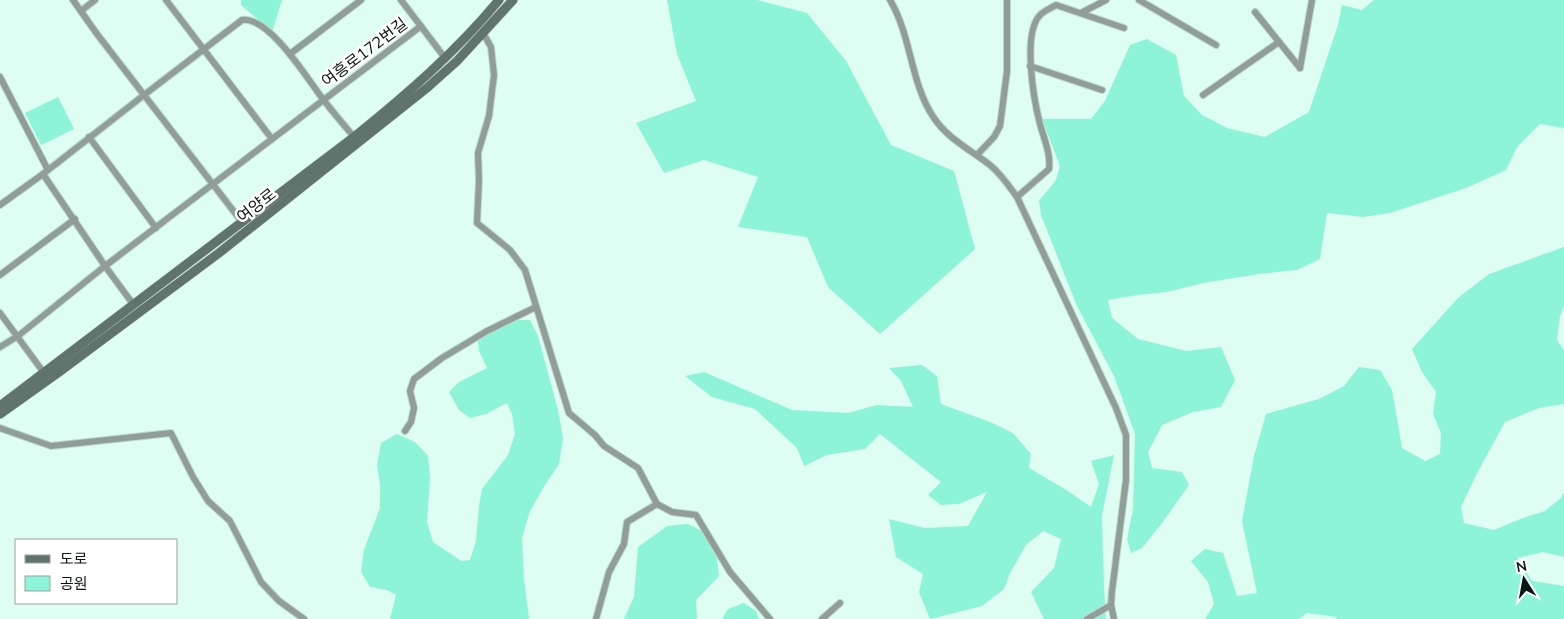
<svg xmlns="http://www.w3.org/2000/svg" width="1564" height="619" font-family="'Nunito Sans','Noto Sans KR',sans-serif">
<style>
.green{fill:#8df4d7}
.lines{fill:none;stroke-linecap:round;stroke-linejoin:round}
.street-casing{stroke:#bcd9cf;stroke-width:8}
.secondary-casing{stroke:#bcd9cf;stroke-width:10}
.street{stroke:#909d99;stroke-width:6}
.secondary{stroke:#61736d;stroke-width:9}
.labels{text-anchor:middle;stroke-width:5;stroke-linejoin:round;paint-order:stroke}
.street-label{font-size:16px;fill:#0a1612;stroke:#fff}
</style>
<rect width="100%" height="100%" fill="#defef3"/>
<!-- green -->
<g class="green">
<path d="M 241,0 L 282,0 L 272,32 L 241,5 Z"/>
<path d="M 667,0 L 757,0 L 807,13 L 846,61 L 891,145 L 954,171 L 975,249 L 880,334 L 828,287 L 807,237 L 738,227 L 758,177 L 704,160 L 664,173 L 636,123 L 696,101 L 677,54 Z"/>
<path d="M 1374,0 L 1564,0 L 1564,128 L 1540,124 L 1517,147 L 1506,170 L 1466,188 L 1390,213 L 1363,217 L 1327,213 L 1320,259 L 1297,270 L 1259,274 L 1203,283 L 1167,292 L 1138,295 L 1108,300 L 1112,318 L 1138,339 L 1186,351 L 1221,347 L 1235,380 L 1221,407 L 1193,412 L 1162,425 L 1148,452 L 1152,468 L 1182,472 L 1189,485 L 1162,523 L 1142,548 L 1131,553 L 1127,539 L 1133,509 L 1135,434 L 1114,376 L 1077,306 L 1041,215 L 1039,201 L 1056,180 L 1060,166 L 1042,119 L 1091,119 L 1105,101 L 1130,45 L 1147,39 L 1176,55 L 1184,96 L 1202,115 L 1227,128 L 1265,137 L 1309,112 L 1338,25 L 1342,5 L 1362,10 Z"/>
<path d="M 58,97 L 74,129 L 41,145 L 25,113 Z"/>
<path d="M 1564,247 L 1564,306 L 1560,316 L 1557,340 L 1564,350 L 1564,404 L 1539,408 L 1505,422 L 1476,475 L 1461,507 L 1464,523 L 1494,530 L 1523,518 L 1545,511 L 1561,498 L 1564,492 L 1564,557 L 1543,552 L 1517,558 L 1532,581 L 1564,586 L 1564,619 L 1337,619 L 1336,617 L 1307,613 L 1299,619 L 1205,619 L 1214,604 L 1208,582 L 1191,561 L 1205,549 L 1223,553 L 1237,596 L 1257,593 L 1242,521 L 1254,456 L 1266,414 L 1319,399 L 1344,386 L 1359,367 L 1380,370 L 1392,390 L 1402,448 L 1425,461 L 1440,454 L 1441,433 L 1433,414 L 1436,392 L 1422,372 L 1412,349 L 1458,298 L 1489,274 Z"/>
<path d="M 518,320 L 530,320 L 538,336 L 558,410 L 563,438 L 559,464 L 545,485 L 530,511 L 522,538 L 524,579 L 529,619 L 390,619 L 396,595 L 387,590 L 370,587 L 361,572 L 364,550 L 380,508 L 380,485 L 377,465 L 381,443 L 397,434 L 415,442 L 428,456 L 430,478 L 427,522 L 433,542 L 461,561 L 470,560 L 476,541 L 479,506 L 482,489 L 508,455 L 515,434 L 512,414 L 507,403 L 486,414 L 470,418 L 459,410 L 449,392 L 459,382 L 487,368 L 479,351 L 478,341 L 496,328 Z"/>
<path d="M 922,365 L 937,376 L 941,404 L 990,422 L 1013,433 L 1031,454 L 1029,468 L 1068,491 L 1091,507 L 1099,484 L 1091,461 L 1114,455 L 1102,516 L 1104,587 L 1106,619 L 1044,619 L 1031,592 L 1054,568 L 1061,539 L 1043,531 L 1026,545 L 1010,573 L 1004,589 L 982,606 L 930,619 L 919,592 L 923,574 L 896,557 L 889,519 L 925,528 L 968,526 L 987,492 L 959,504 L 941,505 L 928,495 L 941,482 L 880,434 L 865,449 L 827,455 L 804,466 L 797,448 L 755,409 L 712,397 L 685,376 L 704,372 L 792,410 L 848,413 L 877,405 L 913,407 L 901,381 L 889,368 Z"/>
<path d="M 688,524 L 702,531 L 717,558 L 719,576 L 696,600 L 697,619 L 624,619 L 634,597 L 638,547 L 667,526 Z"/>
<path d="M 744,603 L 756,611 L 759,619 L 722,619 L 728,609 Z"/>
</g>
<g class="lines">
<defs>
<g id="street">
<path d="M 73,0 L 97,34 L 242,222"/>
<path d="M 166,0 L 272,139"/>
<path d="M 401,0 L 445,58"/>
<path d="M 890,0 C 912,37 910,83 934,118 C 948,139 971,150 990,165 C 1001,174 1009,186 1017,197 L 1116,408 L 1126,435 L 1126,480 L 1112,591 L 1111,605 L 1114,619"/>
<path d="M 1139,0 L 1216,45"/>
<path d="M 81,11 L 95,0"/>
<path d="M 1255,12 L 1300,68"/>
<path d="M 1081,13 L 1106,0"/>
<path d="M 483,33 L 491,47 L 494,75 L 489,116 L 478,153 L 479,180 L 477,223 L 510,250 L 525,270 L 569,413 L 595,435 L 604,446 L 638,468 L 657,504 L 672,512 L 696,515 L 730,572 L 770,619"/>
<path d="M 290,54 L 361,0"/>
<path d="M 1030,66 L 1102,90"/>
<path d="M 1300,68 L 1312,0"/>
<path d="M 0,77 L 48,170"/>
<path d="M 1203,95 L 1279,42"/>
<path d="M 89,137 L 156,228"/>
<path d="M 977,155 L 994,137 L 1000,126 L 1007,71 L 1007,0"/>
<path d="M 43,174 L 105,266 L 133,304"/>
<path d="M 1017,197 L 1049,169 C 1051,154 1044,139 1040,124 C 1034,101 1022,34 1040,15 C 1044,11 1051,8 1056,5 L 1124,28"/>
<path d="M 0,205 L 43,174 L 144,95 L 242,20 C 269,16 307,78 322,98 C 332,111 343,124 354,137"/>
<path d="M 0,275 L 75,219"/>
<path d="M 0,313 L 44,373"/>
<path d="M 0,347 L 18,336 L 105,266 L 421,26"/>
<path d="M 0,428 L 51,446 L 171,433 L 193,477 L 208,501 L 230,521 L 261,582 L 279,601 L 304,619"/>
<path d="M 405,431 L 411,422 L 414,408 L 410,391 L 414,379 L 442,358 L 487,331 L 536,307"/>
<path d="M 596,619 L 609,572 L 624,544 L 627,522 L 657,504"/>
<path d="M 822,619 L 840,603"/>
<path d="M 1087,619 L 1111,605"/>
</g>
<g id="secondary">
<path d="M 0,406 L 354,137 C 406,95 456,52 499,0"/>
<path d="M 0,414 L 59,372 L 219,253 L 428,87 L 457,61 L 513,0"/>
</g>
</defs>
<!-- street casing -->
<use href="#street" class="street-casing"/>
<!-- secondary casing -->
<use href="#secondary" class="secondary-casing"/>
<!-- street -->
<use href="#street" class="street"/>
<!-- secondary -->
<use href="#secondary" class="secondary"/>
</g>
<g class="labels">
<!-- street labels -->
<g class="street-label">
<text transform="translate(364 52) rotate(-37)" y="6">여흥로172번길</text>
<text transform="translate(256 205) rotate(-38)" y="6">여양로</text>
</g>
</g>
<!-- legend -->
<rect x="15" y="539" width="162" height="65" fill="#ffffff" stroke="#9da2a0"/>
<rect x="25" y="555" width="25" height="8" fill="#61736d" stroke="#9da2a0"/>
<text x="60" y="564" font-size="15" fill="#0a1612">도로</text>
<rect x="25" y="576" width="25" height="15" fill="#8df4d7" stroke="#9da2a0"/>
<text x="60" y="589" font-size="15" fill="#0a1612">공원</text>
<!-- north arrow -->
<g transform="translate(1524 579) rotate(349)" stroke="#ffffff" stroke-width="4" paint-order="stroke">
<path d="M0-4L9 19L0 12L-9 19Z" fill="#0a1612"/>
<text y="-8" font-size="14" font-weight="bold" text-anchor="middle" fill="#0a1612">N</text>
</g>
</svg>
